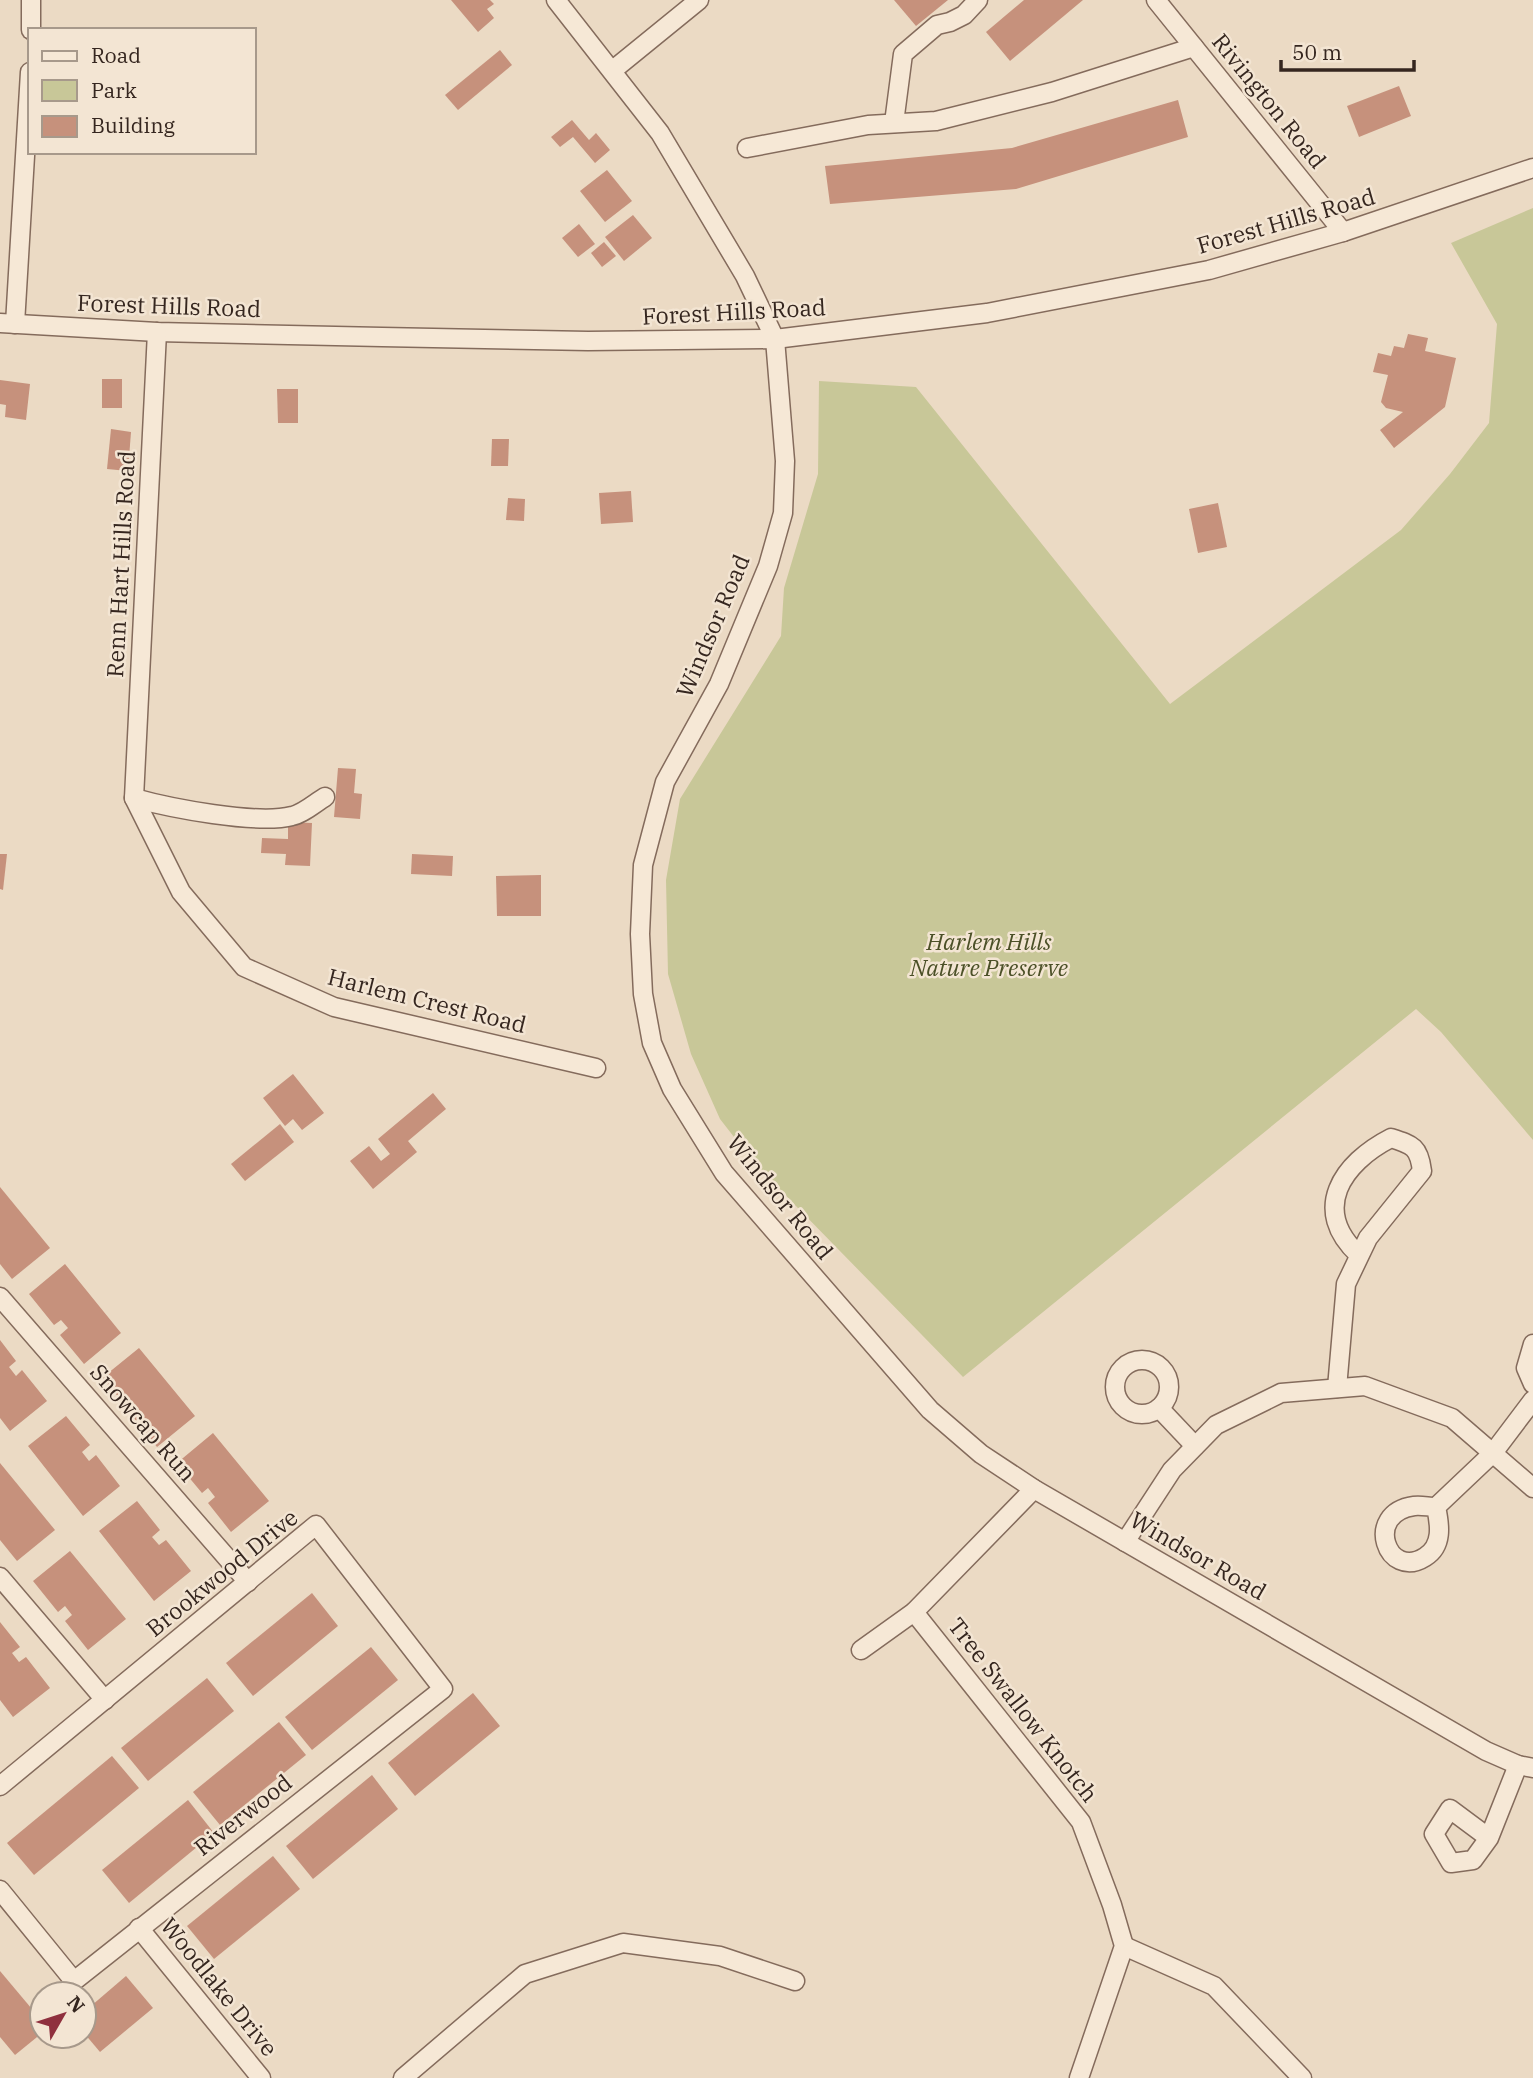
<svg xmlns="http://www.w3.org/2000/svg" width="1533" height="2078" font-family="'IBM Plex Serif',serif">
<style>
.green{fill:#c8c798}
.building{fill:#c6917c}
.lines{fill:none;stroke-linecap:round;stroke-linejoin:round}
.minor-casing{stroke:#846b5c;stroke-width:21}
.minor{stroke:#f6e8d6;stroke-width:18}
.labels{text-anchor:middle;stroke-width:5;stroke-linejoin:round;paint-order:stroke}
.street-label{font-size:23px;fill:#35261f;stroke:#f3e5d3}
.park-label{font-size:23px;font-style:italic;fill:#4b5027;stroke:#f3e5d3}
</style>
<rect width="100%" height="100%" fill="#ebdac4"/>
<!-- green -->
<path class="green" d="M 1533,208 L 1533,1140 L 1441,1032 L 1416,1009 L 963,1377 L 755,1164 L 720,1119 L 691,1054 L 668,974 L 666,880 L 680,799 L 781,636 L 784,588 L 818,474 L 819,381 L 916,387 L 1170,704 L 1401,530 L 1450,474 L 1489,423 L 1497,324 L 1451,243 Z"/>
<!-- building -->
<g class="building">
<path d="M 451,0 L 490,0 L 494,4 L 487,9 L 494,18 L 478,32 Z"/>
<path d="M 894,0 L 948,0 L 916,26 Z"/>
<path d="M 1024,0 L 1083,0 L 1010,61 L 986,32 Z"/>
<path d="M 500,50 L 512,65 L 458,110 L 445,95 Z"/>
<path d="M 1399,86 L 1411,116 L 1359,137 L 1347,106 Z"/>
<path d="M 1178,100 L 1188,137 L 1016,189 L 830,204 L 825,166 L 1012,148 Z"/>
<path d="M 572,120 L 589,140 L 596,133 L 610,150 L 595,163 L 573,137 L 560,147 L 551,137 Z"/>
<path d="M 607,170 L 632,201 L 605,222 L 580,191 Z"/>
<path d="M 633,215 L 652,238 L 624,261 L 605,237 Z"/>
<path d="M 579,224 L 595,244 L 578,257 L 562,238 Z"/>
<path d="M 604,242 L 616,256 L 602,267 L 591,253 Z"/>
<path d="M 1408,334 L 1428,338 L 1425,351 L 1456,358 L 1445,407 L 1394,448 L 1380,430 L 1403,412 L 1386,408 L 1381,402 L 1388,375 L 1373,372 L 1378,353 L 1391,356 L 1394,346 L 1404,348 Z"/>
<rect x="102" y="379" width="20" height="29"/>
<path d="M 0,380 L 30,384 L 26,420 L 5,417 L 6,405 L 0,404 Z"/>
<path d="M 277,389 L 298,389 L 298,423 L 278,423 Z"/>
<path d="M 111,429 L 131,432 L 128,471 L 107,469 Z"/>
<path d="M 492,439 L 509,439 L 508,466 L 491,466 Z"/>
<path d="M 631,491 L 633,522 L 601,524 L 599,493 Z"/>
<path d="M 508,498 L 525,499 L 524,521 L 506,520 Z"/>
<path d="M 1218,503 L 1227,547 L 1198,553 L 1189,509 Z"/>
<path d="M 338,768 L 356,769 L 354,793 L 362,794 L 360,819 L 334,817 Z"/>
<path d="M 288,822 L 312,823 L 310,866 L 285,865 L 286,854 L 261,853 L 262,838 L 288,839 Z"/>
<path d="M 0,854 L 7,854 L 3,890 L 0,889 Z"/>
<path d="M 412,854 L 453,856 L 452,876 L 411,874 Z"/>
<path d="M 541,875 L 541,916 L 497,916 L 496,876 Z"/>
<path d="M 293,1074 L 324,1113 L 302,1130 L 293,1119 L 285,1126 L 263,1098 Z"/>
<path d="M 433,1093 L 446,1109 L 408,1141 L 417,1152 L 373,1189 L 350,1161 L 369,1146 L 381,1161 L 390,1154 L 378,1139 Z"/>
<path d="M 280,1124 L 294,1142 L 245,1181 L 231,1164 Z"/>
<path d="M 0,1187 L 50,1248 L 12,1279 L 0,1264 Z"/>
<path d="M 65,1264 L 121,1333 L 84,1364 L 60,1335 L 68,1328 L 61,1320 L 54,1325 L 29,1294 Z"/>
<path d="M 0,1340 L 16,1361 L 9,1367 L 16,1376 L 22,1370 L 47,1401 L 10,1431 L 0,1418 Z"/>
<path d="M 139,1348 L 195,1416 L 157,1447 L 134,1418 L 141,1412 L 134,1403 L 128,1408 L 102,1378 Z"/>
<path d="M 66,1416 L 90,1445 L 82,1452 L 89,1461 L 96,1455 L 120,1486 L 83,1516 L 28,1446 Z"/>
<path d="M 213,1433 L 269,1501 L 231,1532 L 208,1503 L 215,1497 L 208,1488 L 202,1493 L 177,1463 Z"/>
<path d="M 0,1463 L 55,1530 L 17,1561 L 0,1540 Z"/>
<path d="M 137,1501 L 160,1530 L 152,1537 L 159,1545 L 166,1540 L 191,1571 L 154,1601 L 99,1531 Z"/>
<path d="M 70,1551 L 126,1619 L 88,1650 L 65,1621 L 72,1615 L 65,1606 L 58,1612 L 33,1581 Z"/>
<path d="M 312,1593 L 338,1626 L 253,1696 L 226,1663 Z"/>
<path d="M 0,1622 L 20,1647 L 12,1653 L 19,1662 L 26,1657 L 50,1688 L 13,1717 L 0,1700 Z"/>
<path d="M 371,1647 L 398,1680 L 312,1750 L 285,1717 Z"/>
<path d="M 207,1678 L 234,1711 L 148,1781 L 121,1748 Z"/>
<path d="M 473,1693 L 500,1726 L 415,1796 L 388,1763 Z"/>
<path d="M 279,1722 L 306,1755 L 220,1825 L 193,1792 Z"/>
<path d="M 112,1756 L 139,1788 L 34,1875 L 7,1843 Z"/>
<path d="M 372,1775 L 398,1809 L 313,1879 L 286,1846 Z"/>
<path d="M 188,1800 L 214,1833 L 129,1903 L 102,1870 Z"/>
<path d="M 273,1856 L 300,1889 L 214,1959 L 187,1926 Z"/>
<path d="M 0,1971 L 42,2021 L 42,2033 L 15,2055 L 0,2037 Z"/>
<path d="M 126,1976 L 153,2008 L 100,2052 L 84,2033 L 84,2012 Z"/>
</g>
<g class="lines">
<defs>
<g id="minor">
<path d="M 31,0 L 31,30"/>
<path d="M 556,0 L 660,133 L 745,276 L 775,339 L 785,461 L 783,513 L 768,566 L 719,684 L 665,782 L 643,865 L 640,934 L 643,994 L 652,1043 L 672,1089 L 724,1173 L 930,1410 L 981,1454 L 1034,1489 L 1486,1751 L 1518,1765 L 1533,1768"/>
<path d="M 1156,0 L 1343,232"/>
<path d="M 613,70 L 699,0"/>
<path d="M 894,123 L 903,54 L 937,25 L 950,22 L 964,15 L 978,0"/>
<path d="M 747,148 L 868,125 L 936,121 L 1052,92 L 1194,47"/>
<path d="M 0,323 L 157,332 L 382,337 L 588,341 L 775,339 L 987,313 L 1209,270 L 1343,232 L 1533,168"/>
<path d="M 15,324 L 30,72"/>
<path d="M 157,332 L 134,798 L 181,892 L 244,967 L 334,1007 L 596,1068"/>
<path d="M 134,798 C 170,808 257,825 292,816 C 303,814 315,803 325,797"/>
<path d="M 0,1297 L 248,1582"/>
<path d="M 1533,1344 L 1526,1368 L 1533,1384"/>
<circle cx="1142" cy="1387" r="27"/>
<path d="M 1337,1388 L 1346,1284 L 1368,1238 L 1422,1171 C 1419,1147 1413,1145 1391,1138 C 1342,1163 1310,1210 1359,1255"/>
<path d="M 1159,1408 L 1195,1446"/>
<path d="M 1436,1507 C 1440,1525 1443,1546 1425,1557 C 1387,1581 1363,1513 1414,1506 C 1421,1505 1429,1507 1436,1507 L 1493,1453 L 1533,1400"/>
<path d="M 1125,1542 L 1172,1470 L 1216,1425 L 1281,1393 L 1365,1386 L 1452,1418 L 1533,1488"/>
<path d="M 0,1577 L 105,1700"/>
<path d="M 914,1612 L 1081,1822 L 1112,1905 L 1124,1946 L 1079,2078"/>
<path d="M 861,1650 L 914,1612 L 1034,1489"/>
<path d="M 0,1786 L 316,1525 L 443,1689 L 74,1981 L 0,1890"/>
<path d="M 1489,1838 L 1450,1809 L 1434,1834 L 1451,1863 L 1473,1860 L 1489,1838 L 1518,1765"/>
<path d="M 139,1928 L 261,2078"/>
<path d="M 1124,1946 L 1214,1986 L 1302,2078"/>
<path d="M 403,2078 L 525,1974 L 623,1943 L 720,1956 L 795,1981"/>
</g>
</defs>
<!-- minor casing -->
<use href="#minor" class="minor-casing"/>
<!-- minor -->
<use href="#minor" class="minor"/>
</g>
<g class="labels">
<!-- street labels -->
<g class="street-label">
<text transform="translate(1269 101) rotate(51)" y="8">Rivington Road</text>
<text transform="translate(1286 221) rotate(-16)" y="8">Forest Hills Road</text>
<text transform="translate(169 306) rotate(2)" y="8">Forest Hills Road</text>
<text transform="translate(734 312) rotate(-3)" y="8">Forest Hills Road</text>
<text transform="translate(121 564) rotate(-87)" y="8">Renn Hart Hills Road</text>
<text transform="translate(713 626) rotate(-67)" y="8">Windsor Road</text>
<text transform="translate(427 1001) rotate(14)" y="8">Harlem Crest Road</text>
<text transform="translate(780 1197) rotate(51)" y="8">Windsor Road</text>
<text transform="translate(143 1423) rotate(49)" y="8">Snowcap Run</text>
<text transform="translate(1198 1556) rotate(30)" y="8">Windsor Road</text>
<text transform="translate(222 1573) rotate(-39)" y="8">Brookwood Drive</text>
<text transform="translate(1023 1710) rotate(52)" y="8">Tree Swallow Knotch</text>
<text transform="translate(243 1815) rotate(-38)" y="8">Riverwood</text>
<text transform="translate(219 1987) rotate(51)" y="8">Woodlake Drive</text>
</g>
<!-- park labels -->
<g class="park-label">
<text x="989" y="950">Harlem Hills<tspan x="989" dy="26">Nature Preserve</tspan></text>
</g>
</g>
<!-- legend -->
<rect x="28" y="28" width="228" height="126" fill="#f3e5d3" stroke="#a7998b" stroke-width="2"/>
<rect x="42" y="51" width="35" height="10" fill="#f6e8d6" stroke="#a7998b" stroke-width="2"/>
<text x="91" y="63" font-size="21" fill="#35261f">Road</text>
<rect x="42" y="80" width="35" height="21" fill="#c8c798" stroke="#a7998b" stroke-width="2"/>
<text x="91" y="98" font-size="21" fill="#35261f">Park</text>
<rect x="42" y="116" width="35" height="21" fill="#c6917c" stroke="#a7998b" stroke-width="2"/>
<text x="91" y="133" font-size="21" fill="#35261f">Building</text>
<!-- north arrow -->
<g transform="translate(63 2015) rotate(51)"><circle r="33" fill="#f3e5d3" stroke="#a7998b" stroke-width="2"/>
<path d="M0-5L12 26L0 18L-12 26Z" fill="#8f303e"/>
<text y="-10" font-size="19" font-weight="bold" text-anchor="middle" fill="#35261f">N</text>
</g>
<!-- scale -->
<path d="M1281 60v10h133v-10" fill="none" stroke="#35261f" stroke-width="3.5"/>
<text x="1292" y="60" font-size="21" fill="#35261f" stroke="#f3e5d3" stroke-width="5" paint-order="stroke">50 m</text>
</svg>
